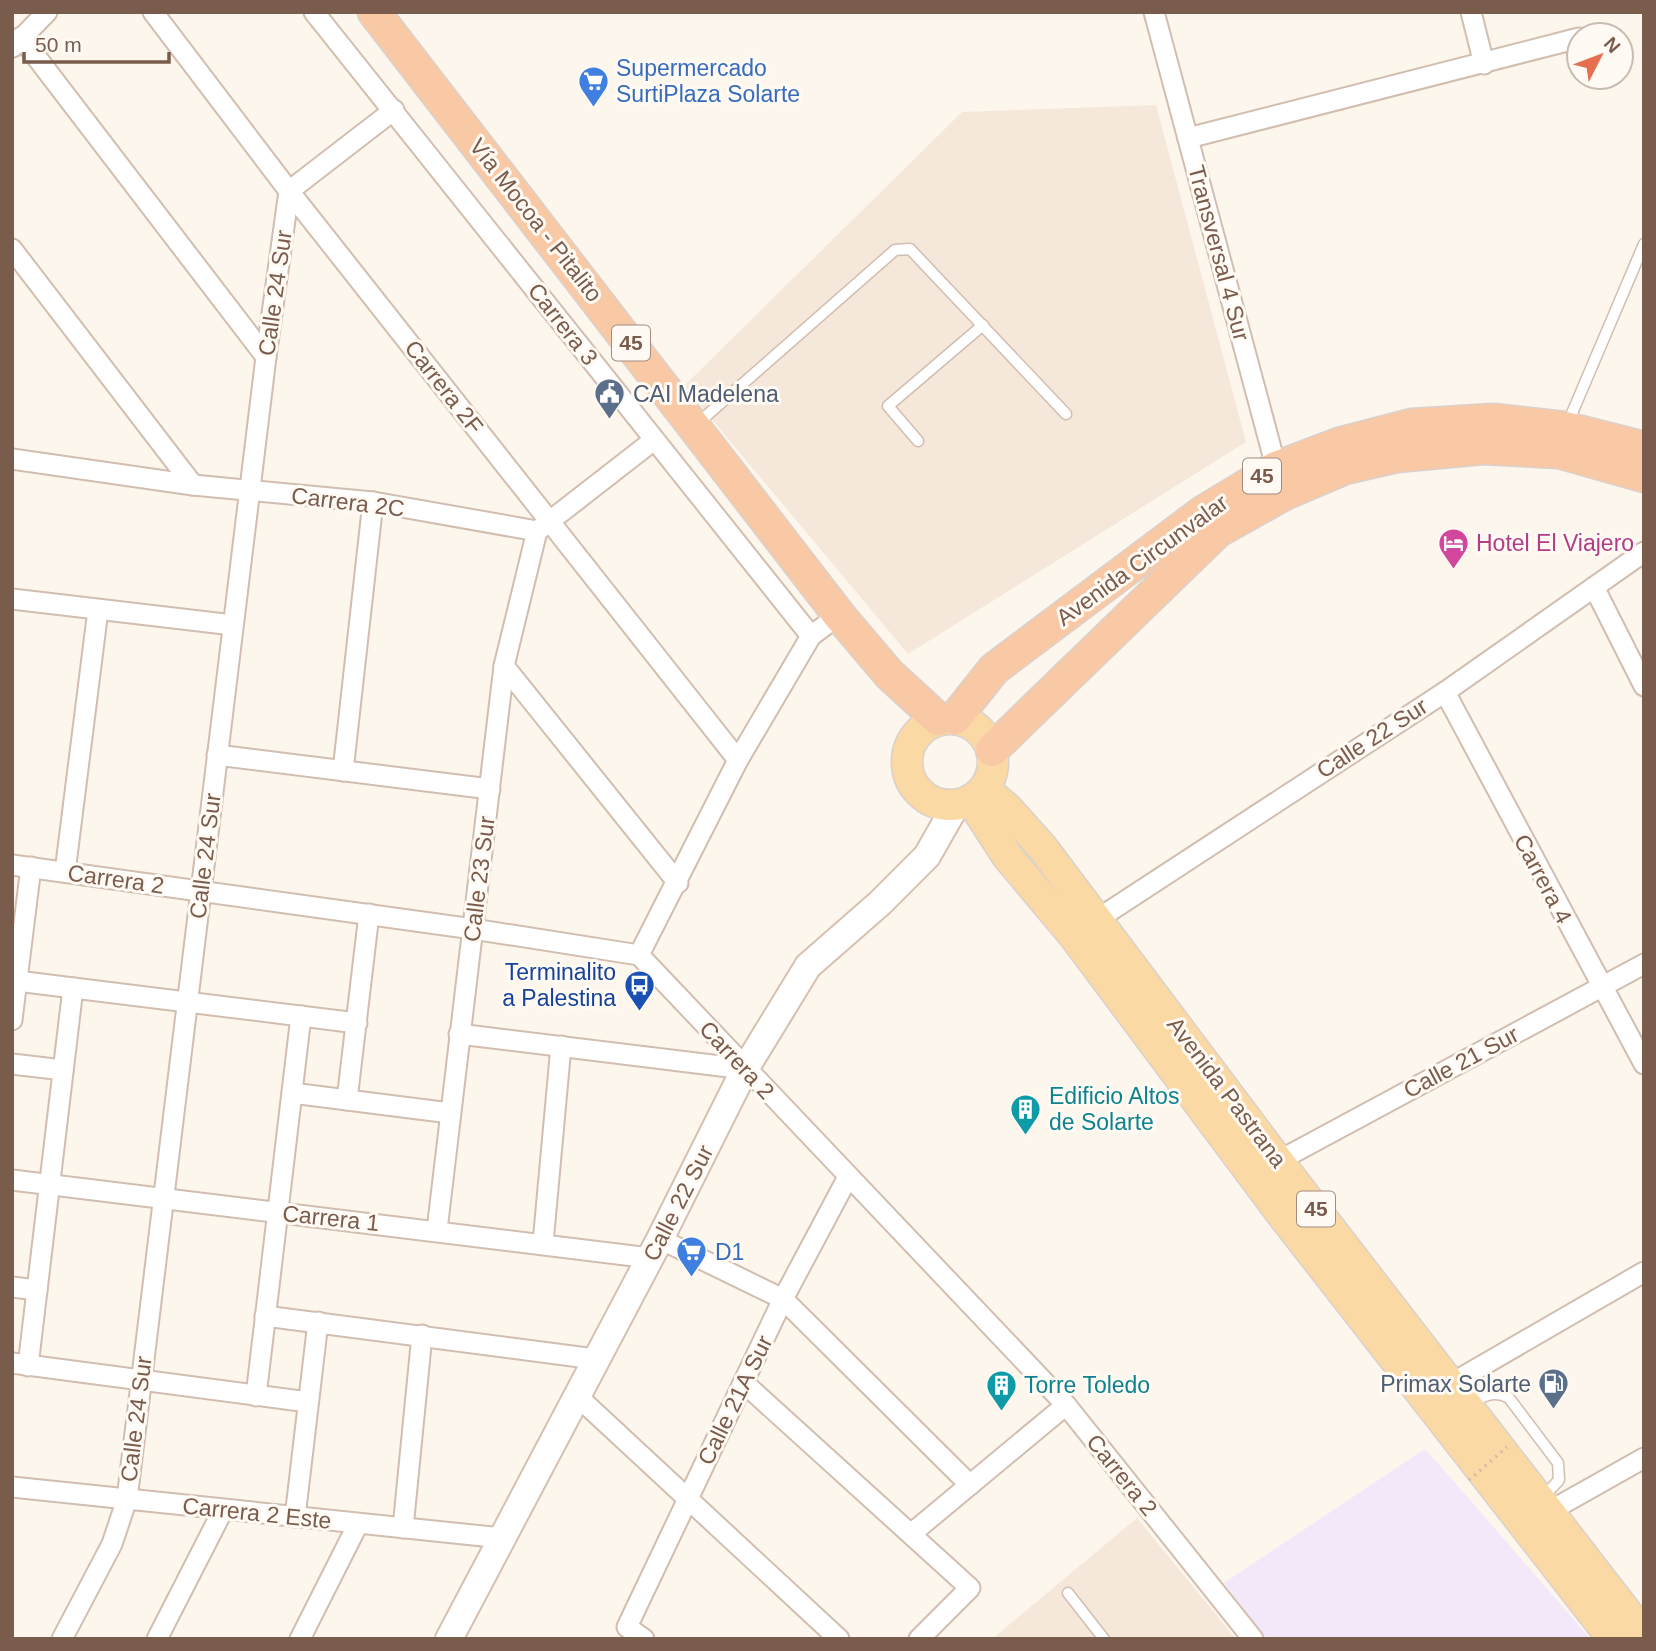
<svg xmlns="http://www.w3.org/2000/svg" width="1656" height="1651" font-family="Helvetica,sans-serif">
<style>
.residential{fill:#f5e8da}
.education{fill:#f3e8fa}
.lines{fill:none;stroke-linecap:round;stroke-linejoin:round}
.service-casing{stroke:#d1beb0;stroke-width:13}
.minor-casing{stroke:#d1beb0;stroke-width:23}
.secondary-casing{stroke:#d6c0b0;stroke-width:30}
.primary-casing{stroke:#dad1cd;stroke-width:33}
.trunk-casing{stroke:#dad1cd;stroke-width:35}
.service{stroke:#fff;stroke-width:10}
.minor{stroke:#fff;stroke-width:19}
.secondary{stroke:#fff;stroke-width:26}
.primary{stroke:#fbd9a5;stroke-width:30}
.trunk{stroke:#f9c8a4;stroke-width:32}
.path-bridge{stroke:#d9b8a5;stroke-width:3.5;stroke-dasharray:2 5;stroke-linecap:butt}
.labels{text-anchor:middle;stroke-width:6;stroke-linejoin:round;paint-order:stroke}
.shield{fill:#fffaf3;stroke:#a28b7f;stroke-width:2}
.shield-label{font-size:21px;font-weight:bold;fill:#7a5c4d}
.shop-label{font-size:23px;fill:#366cbe;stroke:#fffaf3;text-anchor:start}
.street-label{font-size:23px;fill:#7a5c4d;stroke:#fffaf3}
.service-label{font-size:23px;fill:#4e5e75;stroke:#fffaf3;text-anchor:start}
.hotel-label{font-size:23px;fill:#b23c85;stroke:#fffaf3;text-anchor:start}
.transit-label{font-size:23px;fill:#164399;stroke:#fffaf3;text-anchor:end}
.culture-label{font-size:23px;fill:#0d838f;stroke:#fffaf3;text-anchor:start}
</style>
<rect width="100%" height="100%" fill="#fdf6ec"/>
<!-- residential -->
<g class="residential">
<path d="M 1156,105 L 1246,442 L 908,654 L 684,386 L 962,112 Z"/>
<path d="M 1137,1518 L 1236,1639 L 992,1639 Z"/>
</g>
<!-- education -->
<path class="education" d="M 1425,1449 L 1443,1469 L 1588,1636 L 1584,1639 L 1267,1639 L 1224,1583 Z"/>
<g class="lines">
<defs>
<g id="service">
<path d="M 698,423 L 895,250 L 910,249 L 1066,414"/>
<path d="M 1567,425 L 1644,244"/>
<path d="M 918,441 L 888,406 L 983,325"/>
<path d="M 1468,1403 C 1483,1397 1494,1389 1509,1398 L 1558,1463 L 1559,1480 L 1543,1497"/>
<path d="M 1068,1593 L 1104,1639"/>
</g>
<g id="minor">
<path d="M 153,12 L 289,191 L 738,760"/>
<path d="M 314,12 L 811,636"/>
<path d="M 1154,12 L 1279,478"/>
<path d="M 1471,12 L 1484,64"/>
<path d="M 21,37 L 266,357"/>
<path d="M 13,47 L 47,12"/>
<path d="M 1188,138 L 1579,38"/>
<path d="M 12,249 L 193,485"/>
<path d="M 12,459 L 193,485 L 373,502 L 537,531 L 654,440"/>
<path d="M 1594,587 L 1644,686"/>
<path d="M 12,599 L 233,625"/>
<path d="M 504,666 L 678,883"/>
<path d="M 1445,692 L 1644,1064"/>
<path d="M 217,755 L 490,789"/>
<path d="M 343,771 L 373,502"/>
<path d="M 12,865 L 473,929 L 639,955 L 1066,1405 L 1253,1639"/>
<path d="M 65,872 L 98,610"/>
<path d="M 1087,926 L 1445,692 L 1644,552"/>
<path d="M 639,955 L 738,760 L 811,636 L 839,615"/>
<path d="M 17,981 L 357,1023"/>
<path d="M 12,1020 L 31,867"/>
<path d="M 459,1034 L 745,1069"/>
<path d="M 12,1064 L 63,1070"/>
<path d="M 292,1093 L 450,1113"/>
<path d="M 347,1100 L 369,914"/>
<path d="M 1269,1166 L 1644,964"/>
<path d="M 12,1180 L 650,1258"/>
<path d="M 437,1230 L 504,666 L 537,531"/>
<path d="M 660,1239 L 783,1299 L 970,1485"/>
<path d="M 543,1243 L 561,1046"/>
<path d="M 12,1287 L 37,1290"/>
<path d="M 265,1316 L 595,1359"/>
<path d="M 12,1363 L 308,1402"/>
<path d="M 28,1366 L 73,988"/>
<path d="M 744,1383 L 970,1588 L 919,1639"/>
<path d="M 1442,1389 L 1644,1272"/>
<path d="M 576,1395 L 839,1639"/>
<path d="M 256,1396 L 301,1016"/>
<path d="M 12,1487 L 502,1538"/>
<path d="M 1541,1516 L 1644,1458"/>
<path d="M 295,1517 L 318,1322"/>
<path d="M 403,1528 L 422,1335"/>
<path d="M 912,1533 L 1066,1405"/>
<path d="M 62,1639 L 112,1544 L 127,1499 L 266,357 L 289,191 L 394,110"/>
<path d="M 157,1639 L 223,1510"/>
<path d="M 300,1639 L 358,1524"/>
<path d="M 644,1639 L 627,1627 L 783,1299 L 848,1177"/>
</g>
<path id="secondary" d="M 449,1639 L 660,1239 L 745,1069 L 808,966 L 880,903 L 927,856 L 956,805"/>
<g id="primary">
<circle cx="950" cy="762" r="43"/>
<path d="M 984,789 L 1008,809 L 1042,847 L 1278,1161 L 1644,1635"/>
<path d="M 971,800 L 1007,856 L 1074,936 L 1280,1212 L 1613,1639"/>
</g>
<g id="trunk">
<path d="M 374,12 L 839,615 L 889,674 L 938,719"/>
<path d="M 955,718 L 994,669 L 1203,512 L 1276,468 L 1339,444 L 1412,425 L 1493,420 L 1565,428 L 1644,448"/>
<path d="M 992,750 L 1218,531 L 1284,494 L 1345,468 L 1397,456 L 1483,448 L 1559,452 L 1644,476"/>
</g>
</defs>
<!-- service casing -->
<use href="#service" class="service-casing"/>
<!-- minor casing -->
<use href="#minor" class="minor-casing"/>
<!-- secondary casing -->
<use href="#secondary" class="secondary-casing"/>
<!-- primary casing -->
<use href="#primary" class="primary-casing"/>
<!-- trunk casing -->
<use href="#trunk" class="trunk-casing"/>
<!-- service -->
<use href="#service" class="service"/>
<!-- minor -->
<use href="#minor" class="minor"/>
<!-- secondary -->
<use href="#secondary" class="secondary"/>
<!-- primary -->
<use href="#primary" class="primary"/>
<!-- trunk -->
<use href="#trunk" class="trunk"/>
<!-- path-bridge -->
<path class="path-bridge" d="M 1469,1480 L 1507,1447"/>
</g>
<!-- icons -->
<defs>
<symbol id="supermarket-pin" viewBox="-11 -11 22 30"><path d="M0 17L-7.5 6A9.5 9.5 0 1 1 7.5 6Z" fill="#3f7fe0" stroke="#fffaf3"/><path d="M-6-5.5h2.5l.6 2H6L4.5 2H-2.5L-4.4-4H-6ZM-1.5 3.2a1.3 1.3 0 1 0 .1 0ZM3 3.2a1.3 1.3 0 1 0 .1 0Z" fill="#fff"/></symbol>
<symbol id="civic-pin" viewBox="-11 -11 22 30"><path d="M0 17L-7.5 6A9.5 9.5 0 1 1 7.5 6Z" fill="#5c6f8a" stroke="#fffaf3"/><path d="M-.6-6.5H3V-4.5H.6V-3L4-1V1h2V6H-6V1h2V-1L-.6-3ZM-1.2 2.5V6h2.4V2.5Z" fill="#fff"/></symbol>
<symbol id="hotel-pin" viewBox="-11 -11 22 30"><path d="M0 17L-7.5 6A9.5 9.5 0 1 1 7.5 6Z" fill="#d1479c" stroke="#fffaf3"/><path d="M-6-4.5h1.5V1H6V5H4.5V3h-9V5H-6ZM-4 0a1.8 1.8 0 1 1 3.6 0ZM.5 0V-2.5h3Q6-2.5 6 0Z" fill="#fff"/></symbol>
<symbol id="bus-pin" viewBox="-11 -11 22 30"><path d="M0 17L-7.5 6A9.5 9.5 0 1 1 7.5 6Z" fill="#1a4fb4" stroke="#fffaf3"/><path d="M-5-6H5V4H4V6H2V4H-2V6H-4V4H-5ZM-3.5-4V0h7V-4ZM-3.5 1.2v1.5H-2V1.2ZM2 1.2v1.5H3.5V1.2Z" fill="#fff"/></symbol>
<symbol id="building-pin" viewBox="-11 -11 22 30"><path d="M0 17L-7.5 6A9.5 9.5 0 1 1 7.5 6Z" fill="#0f9aa8" stroke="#fffaf3"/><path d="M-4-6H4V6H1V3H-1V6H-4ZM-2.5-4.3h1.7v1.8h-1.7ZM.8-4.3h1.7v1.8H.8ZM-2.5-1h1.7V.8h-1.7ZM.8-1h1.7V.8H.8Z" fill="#fff"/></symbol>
<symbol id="fuel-pin" viewBox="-11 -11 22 30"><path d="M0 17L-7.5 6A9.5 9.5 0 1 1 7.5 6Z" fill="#5c6f8a" stroke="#fffaf3"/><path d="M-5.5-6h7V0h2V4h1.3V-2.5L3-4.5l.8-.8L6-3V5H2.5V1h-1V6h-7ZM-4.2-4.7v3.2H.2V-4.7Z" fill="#fff"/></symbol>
</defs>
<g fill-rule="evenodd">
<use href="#supermarket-pin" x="576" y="64" width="35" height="47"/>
<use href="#civic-pin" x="592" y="376" width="35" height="47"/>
<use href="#hotel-pin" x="1436" y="526" width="35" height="47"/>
<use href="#bus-pin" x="622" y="968" width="35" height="47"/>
<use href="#building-pin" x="1008" y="1092" width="35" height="47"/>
<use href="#supermarket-pin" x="674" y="1234" width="35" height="47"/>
<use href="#fuel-pin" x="1536" y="1366" width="35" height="47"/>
<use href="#building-pin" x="984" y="1368" width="35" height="47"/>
</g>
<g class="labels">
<!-- shield labels -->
<g class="shield">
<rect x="612" y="325.5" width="38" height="35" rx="5"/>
<rect x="1243" y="458.5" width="38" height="35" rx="5"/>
<rect x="1297" y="1191.5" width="38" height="35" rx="5"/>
</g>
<g class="shield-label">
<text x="631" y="350">45</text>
<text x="1262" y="483">45</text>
<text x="1316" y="1216">45</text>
</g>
<!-- shop labels -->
<g class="shop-label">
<text x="616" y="76">Supermercado<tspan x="616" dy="26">SurtiPlaza Solarte</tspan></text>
<text x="715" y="1260">D1</text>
</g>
<!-- street labels -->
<g class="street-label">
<text transform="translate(536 220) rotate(52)" y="8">Vía Mocoa - Pitalito</text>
<text transform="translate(1219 253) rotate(75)" y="8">Transversal 4 Sur</text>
<text transform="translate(275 293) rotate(-82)" y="8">Calle 24 Sur</text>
<text transform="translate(563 324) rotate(52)" y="8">Carrera 3</text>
<text transform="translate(444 387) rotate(52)" y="8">Carrera 2F</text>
<text transform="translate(348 502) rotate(7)" y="8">Carrera 2C</text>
<text transform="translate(1142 560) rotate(-36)" y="8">Avenida Circunvalar</text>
<text transform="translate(1372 738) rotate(-33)" y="8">Calle 22 Sur</text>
<text transform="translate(205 856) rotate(-83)" y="8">Calle 24 Sur</text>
<text transform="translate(116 879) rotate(8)" y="8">Carrera 2</text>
<text transform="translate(479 879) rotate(-83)" y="8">Calle 23 Sur</text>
<text transform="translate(1543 879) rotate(62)" y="8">Carrera 4</text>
<text transform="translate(737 1060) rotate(47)" y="8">Carrera 2</text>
<text transform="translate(1461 1062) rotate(-28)" y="8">Calle 21 Sur</text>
<text transform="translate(1227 1092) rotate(53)" y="8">Avenida Pastrana</text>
<text transform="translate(678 1203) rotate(-63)" y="8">Calle 22 Sur</text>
<text transform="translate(331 1218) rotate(6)" y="8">Carrera 1</text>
<text transform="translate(735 1400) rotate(-64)" y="8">Calle 21A Sur</text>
<text transform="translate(136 1419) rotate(-83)" y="8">Calle 24 Sur</text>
<text transform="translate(1122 1475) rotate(51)" y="8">Carrera 2</text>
<text transform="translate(257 1513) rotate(6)" y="8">Carrera 2 Este</text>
</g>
<!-- service labels -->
<g class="service-label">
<text x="633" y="402">CAI Madelena</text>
<text x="1531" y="1392" text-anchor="end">Primax Solarte</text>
</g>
<!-- hotel labels -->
<g class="hotel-label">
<text x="1476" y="551">Hotel El Viajero</text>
</g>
<!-- transit labels -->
<g class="transit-label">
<text x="616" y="980">Terminalito<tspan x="616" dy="26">a Palestina</tspan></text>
</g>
<!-- culture labels -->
<g class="culture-label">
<text x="1049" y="1104">Edificio Altos<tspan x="1049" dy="26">de Solarte</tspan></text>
<text x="1024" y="1393">Torre Toledo</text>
</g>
</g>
<!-- border -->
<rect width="1656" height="1651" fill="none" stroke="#7a5c4d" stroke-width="28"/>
<!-- north arrow -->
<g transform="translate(1600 56) rotate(48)"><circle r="33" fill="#fffaf3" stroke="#cabbb1" stroke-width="2"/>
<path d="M0-5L12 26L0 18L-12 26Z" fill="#e76f51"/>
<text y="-10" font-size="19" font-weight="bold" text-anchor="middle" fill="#7a5c4d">N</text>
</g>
<!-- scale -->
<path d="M24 52v10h145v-10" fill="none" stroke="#7a5c4d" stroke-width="3.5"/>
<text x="35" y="52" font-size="21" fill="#7a5c4d" stroke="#fffaf3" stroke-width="5" paint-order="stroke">50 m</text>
</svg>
